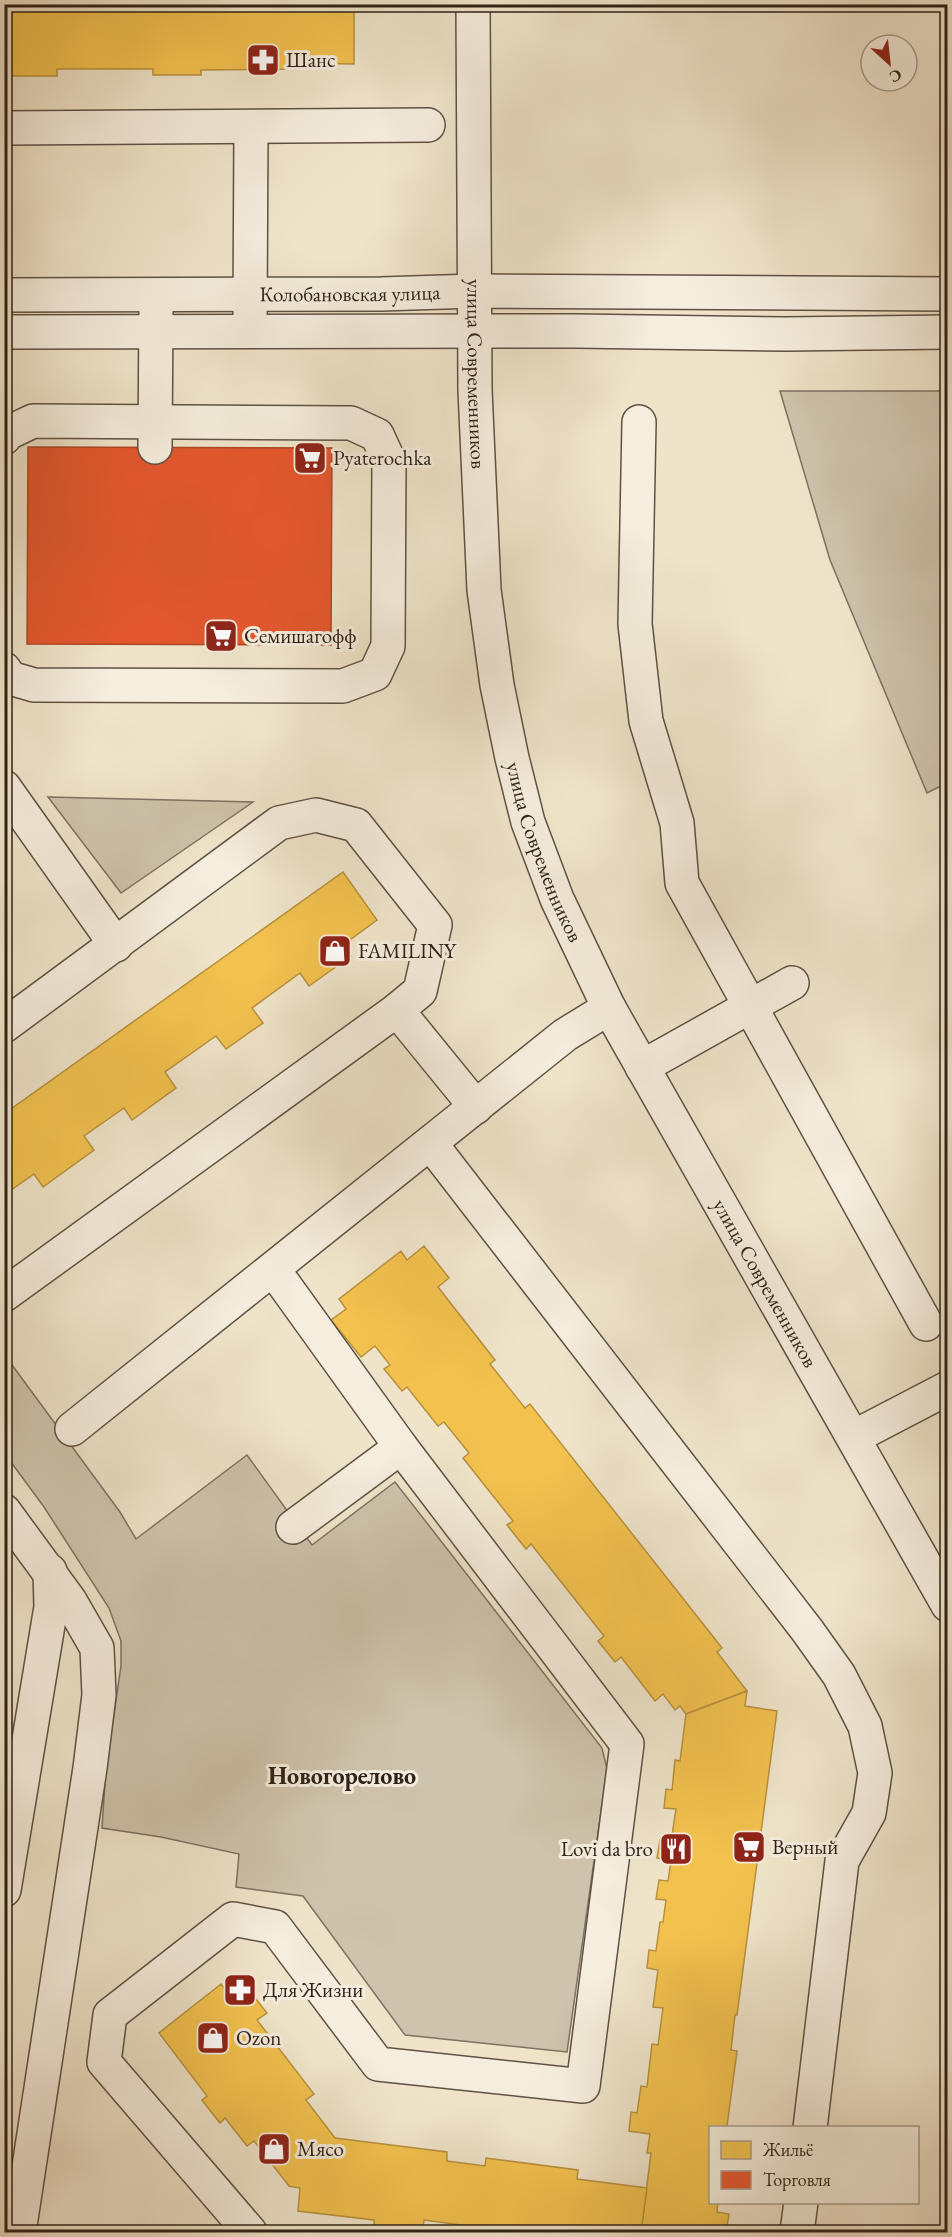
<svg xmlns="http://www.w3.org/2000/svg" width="952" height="2237" font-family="'EB Garamond',serif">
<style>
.green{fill:#cec3ac;stroke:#7e7262;stroke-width:1.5}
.homes{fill:#f2c14e;stroke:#b7913e;stroke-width:1.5}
.shops{fill:#e4572e;stroke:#ad4727;stroke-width:1.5}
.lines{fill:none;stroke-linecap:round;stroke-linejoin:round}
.minor-casing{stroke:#5e5244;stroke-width:36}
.minor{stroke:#f5eddd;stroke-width:33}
.labels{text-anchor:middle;stroke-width:6;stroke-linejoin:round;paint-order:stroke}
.poi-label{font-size:21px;fill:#2e2218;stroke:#f5eddd;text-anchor:start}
.street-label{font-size:21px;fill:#2e2218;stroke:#f5eddd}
.quarter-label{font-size:24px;font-weight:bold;fill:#2e2218;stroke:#f5eddd}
</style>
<rect width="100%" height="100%" fill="#efe4ca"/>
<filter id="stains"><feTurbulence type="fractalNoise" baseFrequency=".00333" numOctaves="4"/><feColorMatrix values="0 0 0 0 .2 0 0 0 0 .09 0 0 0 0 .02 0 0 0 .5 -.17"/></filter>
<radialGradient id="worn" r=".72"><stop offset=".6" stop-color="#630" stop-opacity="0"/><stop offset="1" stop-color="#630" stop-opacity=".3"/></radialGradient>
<!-- green -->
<g class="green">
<path d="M 780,391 L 947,391 L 947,783 L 927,793 L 830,560 Z"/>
<path d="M 48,797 L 253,802 L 121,893 Z"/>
<path d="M 4,1354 L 120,1512 L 136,1539 L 247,1455 L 312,1545 L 395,1482 L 602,1748 L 607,1769 L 567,2052 L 405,2035 L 303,1896 L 236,1887 L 239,1854 L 161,1837 L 102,1828 L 106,1768 L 121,1666 L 121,1641 L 109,1608 L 44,1507 L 5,1454 Z"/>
</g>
<!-- homes -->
<g class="homes">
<path d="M 4,4 L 354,4 L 354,64 L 294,63 L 294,69 L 201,70 L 201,75 L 153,75 L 153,69 L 57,69 L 57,76 L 8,76 L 8,70 L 4,70 Z"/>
<path d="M 343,872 L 377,920 L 343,945 L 351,956 L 309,986 L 300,973 L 252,1008 L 263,1023 L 226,1049 L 216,1036 L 165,1072 L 176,1088 L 132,1120 L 124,1108 L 84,1136 L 94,1150 L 43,1187 L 34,1174 L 4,1195 L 4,1114 Z"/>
<path d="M 424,1246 L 449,1278 L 438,1287 L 495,1360 L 490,1364 L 525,1408 L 530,1404 L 722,1648 L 717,1652 L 747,1691 L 686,1714 L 680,1706 L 675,1710 L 663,1694 L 655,1701 L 621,1657 L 615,1662 L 598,1641 L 604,1636 L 531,1544 L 526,1549 L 507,1525 L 513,1521 L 463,1458 L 469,1453 L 444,1422 L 438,1426 L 407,1387 L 402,1391 L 384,1369 L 390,1365 L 375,1346 L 361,1357 L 331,1320 L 346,1309 L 339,1299 L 401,1251 L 407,1260 Z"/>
<path d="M 747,1691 L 745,1706 L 777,1711 L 737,2015 L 735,2015 L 731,2050 L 737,2051 L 727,2126 L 710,2128 L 710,2202 L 718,2202 L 717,2212 L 729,2214 L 726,2232 L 641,2232 L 651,2153 L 647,2153 L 650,2134 L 629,2131 L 631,2112 L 637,2113 L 641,2086 L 647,2087 L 652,2044 L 658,2045 L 663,2008 L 653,2007 L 658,1970 L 647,1968 L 649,1950 L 656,1951 L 660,1922 L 663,1922 L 666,1900 L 656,1899 L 659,1880 L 668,1881 L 671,1861 L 657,1858 L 660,1840 L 671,1842 L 676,1809 L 664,1808 L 666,1789 L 672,1790 L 675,1760 L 680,1761 L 686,1714 Z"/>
<path d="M 242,1981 L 267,2013 L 257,2020 L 314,2094 L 306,2100 L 335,2138 L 447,2152 L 447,2161 L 485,2166 L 486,2158 L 578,2170 L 577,2179 L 647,2188 L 641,2232 L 482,2232 L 483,2228 L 424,2220 L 423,2227 L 404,2225 L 403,2231 L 374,2227 L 374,2220 L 298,2211 L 300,2188 L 289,2186 L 254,2141 L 247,2146 L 225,2118 L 220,2123 L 202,2100 L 207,2096 L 159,2033 L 221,1984 L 227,1992 Z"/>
</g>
<!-- shops -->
<path class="shops" d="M 28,447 L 332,448 L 331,645 L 27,644 Z"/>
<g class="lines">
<defs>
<g id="minor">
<path id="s1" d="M 473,4 L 475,390 L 484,590 L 497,685 L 512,758 L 528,822 L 557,899 L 609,1008 L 948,1605"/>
<path d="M 4,128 L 428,125"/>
<path id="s2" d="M 4,295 L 381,294 L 475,291 L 948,294"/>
<path d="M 250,317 L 251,127"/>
<path d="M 4,332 L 576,331 L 786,334 L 948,332"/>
<path d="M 639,422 L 635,624 L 646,721 L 677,823 L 682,883 L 926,1324"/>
<path d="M 4,438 L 6,434 L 33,421 L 351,423 L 377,435 L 389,461 L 388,646 L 375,674 L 343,686 L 34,685 L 10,678 L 4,669"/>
<path d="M 155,447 L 156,311"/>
<path d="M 4,787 L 116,945"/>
<path d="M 397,1010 L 476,1107"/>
<path d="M 4,1026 L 279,823 L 316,815 L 356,825 L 435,925 L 420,991 L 397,1010 L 4,1295"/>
<path d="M 642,1067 L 792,983"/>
<path d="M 431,1144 L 807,1630 L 839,1675 L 865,1726 L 875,1773 L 869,1813 L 842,1861 L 810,2128"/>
<path d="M 72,1429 L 565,1035 L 609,1008"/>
<path d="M 854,1437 L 948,1388"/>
<path d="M 4,1511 L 70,1601 L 97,1648 L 99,1695 L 90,1768 L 19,2232"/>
<path d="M 293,1527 L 401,1447"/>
<path d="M 4,1890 L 51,1607 L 50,1571"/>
<path d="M 250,2232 L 104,2062 L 110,2015 L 233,1919 L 275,1927 L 378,2064 L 583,2086 L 627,1744 L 401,1447 L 273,1269"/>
<path d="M 797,2232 L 801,2202"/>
</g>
</defs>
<!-- minor casing -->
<use href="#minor" class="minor-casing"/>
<!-- minor -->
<use href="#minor" class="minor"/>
</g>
<!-- icons -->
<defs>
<symbol id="pharmacy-square" viewBox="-11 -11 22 22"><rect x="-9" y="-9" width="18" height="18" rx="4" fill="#8f2418" stroke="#f5eddd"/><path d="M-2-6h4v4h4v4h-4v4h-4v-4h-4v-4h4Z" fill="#fff"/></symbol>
<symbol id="supermarket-square" viewBox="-11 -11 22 22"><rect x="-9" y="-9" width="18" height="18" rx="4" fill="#8f2418" stroke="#f5eddd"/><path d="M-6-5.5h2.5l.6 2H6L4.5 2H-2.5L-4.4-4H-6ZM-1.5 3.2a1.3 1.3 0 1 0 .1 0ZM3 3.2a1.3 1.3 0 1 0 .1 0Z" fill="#fff"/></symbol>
<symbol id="shop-square" viewBox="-11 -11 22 22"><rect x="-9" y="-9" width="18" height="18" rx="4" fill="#8f2418" stroke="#f5eddd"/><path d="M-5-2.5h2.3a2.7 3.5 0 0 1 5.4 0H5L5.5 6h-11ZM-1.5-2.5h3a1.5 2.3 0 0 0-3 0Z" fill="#fff"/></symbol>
<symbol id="restaurant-square" viewBox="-11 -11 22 22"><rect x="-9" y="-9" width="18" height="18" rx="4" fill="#8f2418" stroke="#f5eddd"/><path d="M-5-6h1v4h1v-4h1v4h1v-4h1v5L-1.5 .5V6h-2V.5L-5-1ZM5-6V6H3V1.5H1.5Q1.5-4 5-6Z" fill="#fff"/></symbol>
</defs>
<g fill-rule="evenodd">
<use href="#pharmacy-square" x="244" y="41" width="38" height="38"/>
<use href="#supermarket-square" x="291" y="439" width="38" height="38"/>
<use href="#supermarket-square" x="202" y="617" width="38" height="38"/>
<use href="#shop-square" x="316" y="932" width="38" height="38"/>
<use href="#supermarket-square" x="730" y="1828" width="38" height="38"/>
<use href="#restaurant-square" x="657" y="1830" width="38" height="38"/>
<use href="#pharmacy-square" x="221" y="1971" width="38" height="38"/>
<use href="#shop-square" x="194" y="2019" width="38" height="38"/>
<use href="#shop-square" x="255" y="2130" width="38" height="38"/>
</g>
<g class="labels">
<!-- poi labels -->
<g class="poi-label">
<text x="286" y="67">Шанс</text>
<text x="333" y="465">Pyaterochka</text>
<text x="244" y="643">Семишагофф</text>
<text x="358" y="958">FAMILINY</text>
<text x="772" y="1854">Верный</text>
<text x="653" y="1856" text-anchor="end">Lovi da bro</text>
<text x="263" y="1997">Для Жизни</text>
<text x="236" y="2045">Ozon</text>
<text x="297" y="2156">Мясо</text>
</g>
<!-- street labels -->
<g class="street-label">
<text dy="7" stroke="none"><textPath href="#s2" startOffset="346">Колобановская улица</textPath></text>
<text dy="7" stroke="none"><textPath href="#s1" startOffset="370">улица Современников</textPath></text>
<text dy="7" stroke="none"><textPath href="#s1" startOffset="856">улица Современников</textPath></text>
<text dy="7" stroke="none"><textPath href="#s1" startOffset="1342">улица Современников</textPath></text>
</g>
<!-- quarter labels -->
<g class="quarter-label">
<text x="342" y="1784">Новогорелово</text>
</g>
</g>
<!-- margin -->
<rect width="952" height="2237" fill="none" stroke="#efe4ca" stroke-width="24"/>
<rect x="6" y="6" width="940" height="2225" fill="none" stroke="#2e2218" stroke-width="3"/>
<rect x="12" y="12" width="928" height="2213" fill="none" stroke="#2e2218" stroke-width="1.5"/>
<!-- legend -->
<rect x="709" y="2126" width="210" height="78" fill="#f5eddd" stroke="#a59c8e" stroke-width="1.5"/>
<rect x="721" y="2141" width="30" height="18" fill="#f2c14e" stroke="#a59c8e" stroke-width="1.5"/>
<text x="763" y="2156" font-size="18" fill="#2e2218">Жильё</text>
<rect x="721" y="2171" width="30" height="18" fill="#e4572e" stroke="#a59c8e" stroke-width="1.5"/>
<text x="763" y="2186" font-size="18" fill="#2e2218">Торговля</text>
<!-- north arrow -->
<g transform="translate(889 63) rotate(153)"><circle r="28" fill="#f5eddd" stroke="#a59c8e" stroke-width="1.5"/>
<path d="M0-4.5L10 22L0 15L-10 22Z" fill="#8f2418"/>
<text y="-9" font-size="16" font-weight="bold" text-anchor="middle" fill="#2e2218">С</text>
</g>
<rect width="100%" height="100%" filter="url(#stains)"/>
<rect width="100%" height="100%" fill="url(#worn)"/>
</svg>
